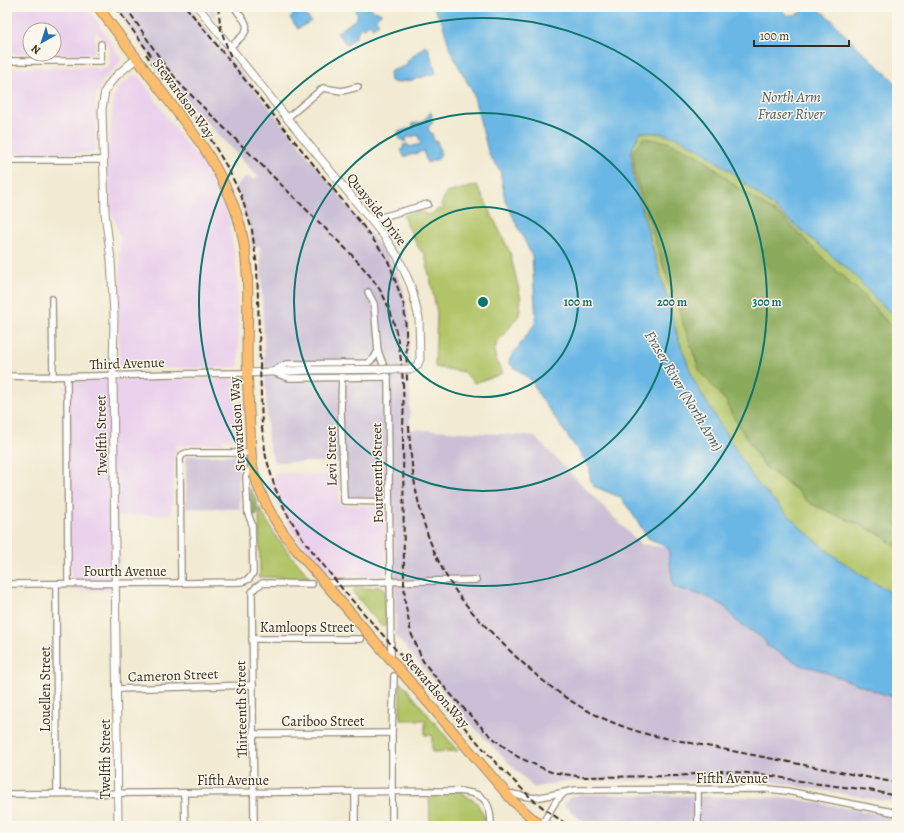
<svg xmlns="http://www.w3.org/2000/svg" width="904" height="833" font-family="Alegreya,serif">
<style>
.built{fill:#ead1ec;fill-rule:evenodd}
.industrial{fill:#cabfd6}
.green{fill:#b1c468;stroke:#767743}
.forest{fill:#8caa5c;stroke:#646a3d}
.water{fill:#6bb7e5;stroke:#537082}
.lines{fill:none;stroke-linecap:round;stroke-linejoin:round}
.minor-casing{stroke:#968a78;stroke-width:8}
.tertiary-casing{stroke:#968a78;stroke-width:9}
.primary-casing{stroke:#968a78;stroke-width:11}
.minor{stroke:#fff;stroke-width:5.5}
.tertiary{stroke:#fff;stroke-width:7}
.primary{stroke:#fcbd6e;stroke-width:9}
.rail{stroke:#3b2a1e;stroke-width:2;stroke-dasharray:6 3;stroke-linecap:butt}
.tertiary-bridge-casing{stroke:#968a78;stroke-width:9;stroke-linecap:butt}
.tertiary-bridge{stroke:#fff;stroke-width:7}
.ring{fill:none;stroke:#0f766e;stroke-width:2}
.labels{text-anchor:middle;stroke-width:3;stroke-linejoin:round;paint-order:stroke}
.street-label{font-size:14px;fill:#3b2a1e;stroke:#fbf7ec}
.water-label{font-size:15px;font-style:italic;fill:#4c5b64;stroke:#fbf7ec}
.centre{fill:#0f766e;stroke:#fbf7ec;stroke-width:2}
.ring-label{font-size:12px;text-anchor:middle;font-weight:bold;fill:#0f766e;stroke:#fbf7ec;stroke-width:3;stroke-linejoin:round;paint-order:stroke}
</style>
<rect width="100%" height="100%" fill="#fbf7ec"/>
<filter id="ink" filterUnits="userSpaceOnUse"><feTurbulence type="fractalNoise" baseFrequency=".025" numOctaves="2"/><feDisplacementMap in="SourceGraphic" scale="8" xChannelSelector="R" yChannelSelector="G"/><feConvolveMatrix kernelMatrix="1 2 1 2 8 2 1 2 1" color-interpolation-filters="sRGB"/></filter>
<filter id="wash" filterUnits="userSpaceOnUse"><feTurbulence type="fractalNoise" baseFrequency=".012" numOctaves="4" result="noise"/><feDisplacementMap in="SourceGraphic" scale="16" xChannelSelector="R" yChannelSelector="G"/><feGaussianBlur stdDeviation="0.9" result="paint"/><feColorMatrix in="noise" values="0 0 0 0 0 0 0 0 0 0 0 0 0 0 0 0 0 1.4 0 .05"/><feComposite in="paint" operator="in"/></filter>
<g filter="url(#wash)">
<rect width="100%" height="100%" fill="#f2ead2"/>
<!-- built -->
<g class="built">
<path d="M 7,7 L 87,7 L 119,55 L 121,59 L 119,64 L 104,79 L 96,95 L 96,147 L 94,152 L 91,153 L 7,153 L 7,68 L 91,67 L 100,70 L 109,66 L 110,63 L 110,49 L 95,29 L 95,50 L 92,54 L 7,54 ZM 30,30 L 54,30 L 54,54 L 30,54 Z"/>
<path d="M 133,76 L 138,76 L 141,79 L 182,139 L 201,160 L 218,191 L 224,204 L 230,223 L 237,276 L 239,363 L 237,367 L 213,368 L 131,368 L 128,370 L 124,370 L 119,366 L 118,289 L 120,285 L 120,235 L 110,209 L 109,177 L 107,172 L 107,148 L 109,145 L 114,97 L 120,86 Z"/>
<path d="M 233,379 L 236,380 L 236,439 L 222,439 L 222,444 L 176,445 L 171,514 L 119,516 L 120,591 L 72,590 L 64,385 L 69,386 L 71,382 L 74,380 Z"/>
<path d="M 278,473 L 339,475 L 338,505 L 383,506 L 386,517 L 385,573 L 382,576 L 328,576 L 294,534 L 267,484 Z"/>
<path d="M 123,824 L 182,825 L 182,826 L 123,826 Z"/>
</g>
<!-- industrial -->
<g class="industrial">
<path d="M 114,7 L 189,7 L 388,256 L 403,288 L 409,322 L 410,429 L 534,436 L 640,544 L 668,548 L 673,586 L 678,590 L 694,593 L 723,605 L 733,615 L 739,624 L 751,630 L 767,643 L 803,666 L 814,668 L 897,699 L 897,803 L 763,780 L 565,781 L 534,788 L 484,738 L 396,636 L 393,499 L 348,497 L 347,462 L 274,462 L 268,442 L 260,246 L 252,246 L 250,229 L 235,187 L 246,176 L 254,180 L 258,177 L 169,82 Z"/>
<path d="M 205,7 L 215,7 L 217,22 Z"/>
<path d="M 238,455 L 240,509 L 186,508 L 186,456 Z"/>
<path d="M 582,794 L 790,798 L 897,817 L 897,826 L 588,826 L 564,805 L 570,797 Z"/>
</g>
<!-- green -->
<g class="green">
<path d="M 640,132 L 658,133 L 678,138 L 698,148 L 729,170 L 855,275 L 875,299 L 897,318 L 897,333 L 863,295 L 825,260 L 701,157 L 635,176 L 662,262 L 700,372 L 727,402 L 731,413 L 764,466 L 797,490 L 809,503 L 880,534 L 897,548 L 897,596 L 863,576 L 826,550 L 798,525 L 756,482 L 722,428 L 694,381 L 678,338 L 633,177 L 631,152 Z"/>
<path d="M 477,185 L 510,252 L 521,299 L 519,315 L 506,332 L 497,342 L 494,352 L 498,364 L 503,373 L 499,375 L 474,383 L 464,372 L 435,367 L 437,313 L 425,255 L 418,247 L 403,216 L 417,211 L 429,215 L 439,209 L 443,210 L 444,208 L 441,205 L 446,193 Z"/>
<path d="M 259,507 L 277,538 L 310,578 L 258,577 L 260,574 Z"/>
<path d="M 376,586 L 382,587 L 385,592 L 386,624 L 382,627 L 352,591 L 356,588 L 374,588 Z"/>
<path d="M 400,683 L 402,683 L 458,751 L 432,752 L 432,735 L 425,735 L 425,720 L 400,720 Z"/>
<path d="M 429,791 L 459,791 L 476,802 L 485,817 L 487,826 L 430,826 Z"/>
</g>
<!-- forest -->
<g class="forest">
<path d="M 643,138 L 668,142 L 701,157 L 738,188 L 785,219 L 825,260 L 863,295 L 897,333 L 897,548 L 880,534 L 809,503 L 797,490 L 764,466 L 731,413 L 727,402 L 700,372 L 662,262 L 635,176 L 633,152 Z"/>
<path d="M 250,487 L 257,501 L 257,515 L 256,516 L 253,515 L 250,511 L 249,502 Z"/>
</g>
<!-- water -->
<g class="water">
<path d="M 292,7 L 305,7 L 301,10 L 311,21 L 298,29 L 290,18 L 293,16 Z"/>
<path d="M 358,7 L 370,7 L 374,11 L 382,13 L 376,19 L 379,23 L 373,28 L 369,24 L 364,29 L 362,27 L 358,31 L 356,37 L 347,45 L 337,33 L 356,19 L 358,14 L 355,12 Z"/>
<path d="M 433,7 L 782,7 L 782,10 L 787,15 C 796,16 801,13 807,7 L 816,7 L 832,20 L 841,31 L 897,84 L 897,318 L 875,299 L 855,275 L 729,170 L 698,148 L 678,138 L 658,133 L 640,132 L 631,152 L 633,177 L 678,338 L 694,381 L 722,428 L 756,482 L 798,525 L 826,550 L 863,576 L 897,596 L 897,699 L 814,668 L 803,666 L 767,646 C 766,637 748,630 741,625 C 734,621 730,610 722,605 C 714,600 702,595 693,593 C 686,590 680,591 673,586 L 668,548 L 648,538 L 630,510 L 620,497 L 593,486 L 590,479 L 590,468 L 537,392 L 532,381 L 510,364 L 509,360 L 536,322 L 532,256 L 505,200 L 500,170 L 489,155 L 473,93 L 451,52 L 442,22 Z"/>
<path d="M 425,46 L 428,47 L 436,73 L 409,81 L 409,80 L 395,83 L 390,80 L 389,74 L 391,71 L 408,65 L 407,61 Z"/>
<path d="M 431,112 L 433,122 L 428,128 L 429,131 L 432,133 L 434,141 L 437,141 L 441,155 L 438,159 L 427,163 L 423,150 L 421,152 L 404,157 L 401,149 L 404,148 L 403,145 L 408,144 L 409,147 L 421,144 L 418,135 L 406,138 L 406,141 L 404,142 L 403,139 L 400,140 L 398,132 L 413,127 L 412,124 L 422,122 Z"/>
</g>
</g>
<g filter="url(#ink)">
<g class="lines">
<defs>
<g id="minor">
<path d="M 230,47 C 236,41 249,34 246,24 C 244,18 237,13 235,7"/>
<path d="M 7,61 L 101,61 L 101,44"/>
<path d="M 287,118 L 323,88 L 342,91 L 358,87"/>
<path d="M 7,160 L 103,160"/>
<path d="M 371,220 L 428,204"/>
<path d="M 368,292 L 374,304 L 378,351 L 388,377 L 391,658"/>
<path d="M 52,299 L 53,377"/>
<path d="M 342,363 L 341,411 L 344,501 L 389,502"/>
<path d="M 273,371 L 286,364 L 368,363 L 374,358 L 378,351"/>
<path d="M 275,373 L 289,378 L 388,377"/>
<path d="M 7,376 C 87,378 167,373 247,373"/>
<path d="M 67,377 L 68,583"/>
<path d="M 181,583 L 180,459 L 182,455 L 186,453 L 251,453"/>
<path d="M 325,583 L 476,580"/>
<path d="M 7,584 L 181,583 L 242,582 L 249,579 L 253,573 L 252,524 L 248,514 L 246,477 L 252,465"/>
<path d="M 56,584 L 57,793"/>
<path d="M 252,639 L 361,639"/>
<path d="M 117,689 L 253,685"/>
<path d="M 254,734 L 392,733"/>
<path d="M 698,790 L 698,826"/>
<path d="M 355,792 L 355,826"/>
<path d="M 184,793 L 185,826"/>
<path d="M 506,793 L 535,798 L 576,790 L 768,789 L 787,791 L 897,813"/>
<path d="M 7,794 L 459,791 C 465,792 473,793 478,795 C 490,801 491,814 491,826"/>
<path d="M 254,826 L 252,592 L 256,587 L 263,583 L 312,584"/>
<path d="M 392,826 L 392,733 L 394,676"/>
<path d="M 541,826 L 556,801 L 564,793"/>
</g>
<g id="tertiary">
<path d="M 198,7 L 287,118 L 384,236 L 398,257 L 411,286 L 419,318 L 420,359 L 417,366 L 412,369"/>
<path d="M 247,373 L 312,370"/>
<path d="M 118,826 L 113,375 L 114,316 L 111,260 L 105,213 L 102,109 L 105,91 L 110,83 L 117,75 L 137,58"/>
</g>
<path id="primary" d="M 98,7 L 202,145 C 218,170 232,196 240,225 C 250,263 248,304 247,343 C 247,371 248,399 250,428 C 251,443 250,458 254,473 C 262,502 279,529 298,552 L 506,793 L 514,802 L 541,826"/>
</defs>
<!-- minor casing -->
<use href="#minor" class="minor-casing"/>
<!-- tertiary casing -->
<use href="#tertiary" class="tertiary-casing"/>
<!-- primary casing -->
<use href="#primary" class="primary-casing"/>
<!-- minor -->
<use href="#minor" class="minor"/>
<!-- tertiary -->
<use href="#tertiary" class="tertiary"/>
<!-- primary -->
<use href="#primary" class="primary"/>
<!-- rail -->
<g class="rail">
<path d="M 116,7 L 152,57"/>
<path d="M 126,7 L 163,63 L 182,86 L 349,252 C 360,264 371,276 380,290 C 402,326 405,386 403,427 L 404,582 L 405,602 L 411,633 L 423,661 L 432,673 L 455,699 L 484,730 L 499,743 L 518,757 L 551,772 L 583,777 L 678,776 L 721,771 L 761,774 L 811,783 L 869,790 L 897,796"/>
<path d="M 186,7 L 360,222 L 386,257 L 391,268 L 404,306 L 406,329 L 407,382"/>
<path d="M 218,7 L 221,30 L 231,58"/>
<path d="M 146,54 L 164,80"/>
<path d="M 164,73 L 210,138 L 227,167 L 241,195 L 252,230 L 257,267 L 262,428 L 266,457 L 275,488 L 287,514 L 305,542 L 344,591 L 496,763 L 531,798 L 546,810 L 569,826"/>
<path d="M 409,426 C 411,479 421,533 448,579 C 463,605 486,627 507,648 C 552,692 588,718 650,735 L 897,783"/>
</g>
<defs>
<path id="tertiary-bridge" d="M 312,370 L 412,369"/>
</defs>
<!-- tertiary-bridge casing -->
<use href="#tertiary-bridge" class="tertiary-bridge-casing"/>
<!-- tertiary-bridge -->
<use href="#tertiary-bridge" class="tertiary-bridge"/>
</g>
</g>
<!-- distance rings -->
<g class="ring">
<circle cx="483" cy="302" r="95"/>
<circle cx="483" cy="302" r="189"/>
<circle cx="483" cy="302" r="284"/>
</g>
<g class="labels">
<!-- street labels -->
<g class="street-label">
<text transform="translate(184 98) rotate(54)" y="5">Stewardson Way</text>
<text transform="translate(377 209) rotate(52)" y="5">Quayside Drive</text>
<text transform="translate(127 363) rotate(-2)" y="5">Third Avenue</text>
<text transform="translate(237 424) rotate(-94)" y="5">Stewardson Way</text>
<text transform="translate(101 435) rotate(-91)" y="5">Twelfth Street</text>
<text transform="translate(331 456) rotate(-91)" y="5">Levi Street</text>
<text transform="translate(377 473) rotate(-91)" y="5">Fourteenth Street</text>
<text x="125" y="576">Fourth Avenue</text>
<text x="307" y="632">Kamloops Street</text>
<text transform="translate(173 675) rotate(-2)" y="5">Cameron Street</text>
<text transform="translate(45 689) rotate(-90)" y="5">Louellen Street</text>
<text transform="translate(436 690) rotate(49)" y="5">Stewardson Way</text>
<text transform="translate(241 709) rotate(-91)" y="5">Thirteenth Street</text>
<text x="323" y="726">Cariboo Street</text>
<text transform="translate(105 759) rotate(-90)" y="5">Twelfth Street</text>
<text x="732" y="783">Fifth Avenue</text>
<text x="233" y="785">Fifth Avenue</text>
</g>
<!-- water labels -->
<g class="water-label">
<text x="791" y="102">North Arm<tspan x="791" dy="17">Fraser River</tspan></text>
<text transform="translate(684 391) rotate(59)" y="5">Fraser River (North Arm)</text>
</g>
</g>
<circle cx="483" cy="302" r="6" class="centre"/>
<g class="ring-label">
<text x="578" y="306">100 m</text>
<text x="672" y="306">200 m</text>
<text x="767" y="306">300 m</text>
</g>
<!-- margin -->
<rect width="904" height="833" fill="none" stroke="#fbf7ec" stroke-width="24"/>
<!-- north arrow -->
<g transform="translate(42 42) rotate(219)"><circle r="19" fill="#fbf7ec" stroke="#aea59a"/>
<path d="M0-3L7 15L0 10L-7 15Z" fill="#1f6fb2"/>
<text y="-6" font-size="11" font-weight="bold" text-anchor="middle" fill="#3b2a1e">N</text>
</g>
<!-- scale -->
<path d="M754 40v6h95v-6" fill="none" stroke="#3b2a1e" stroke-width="2"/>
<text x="760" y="40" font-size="12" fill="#3b2a1e" stroke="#fbf7ec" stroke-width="3" paint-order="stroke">100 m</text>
</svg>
